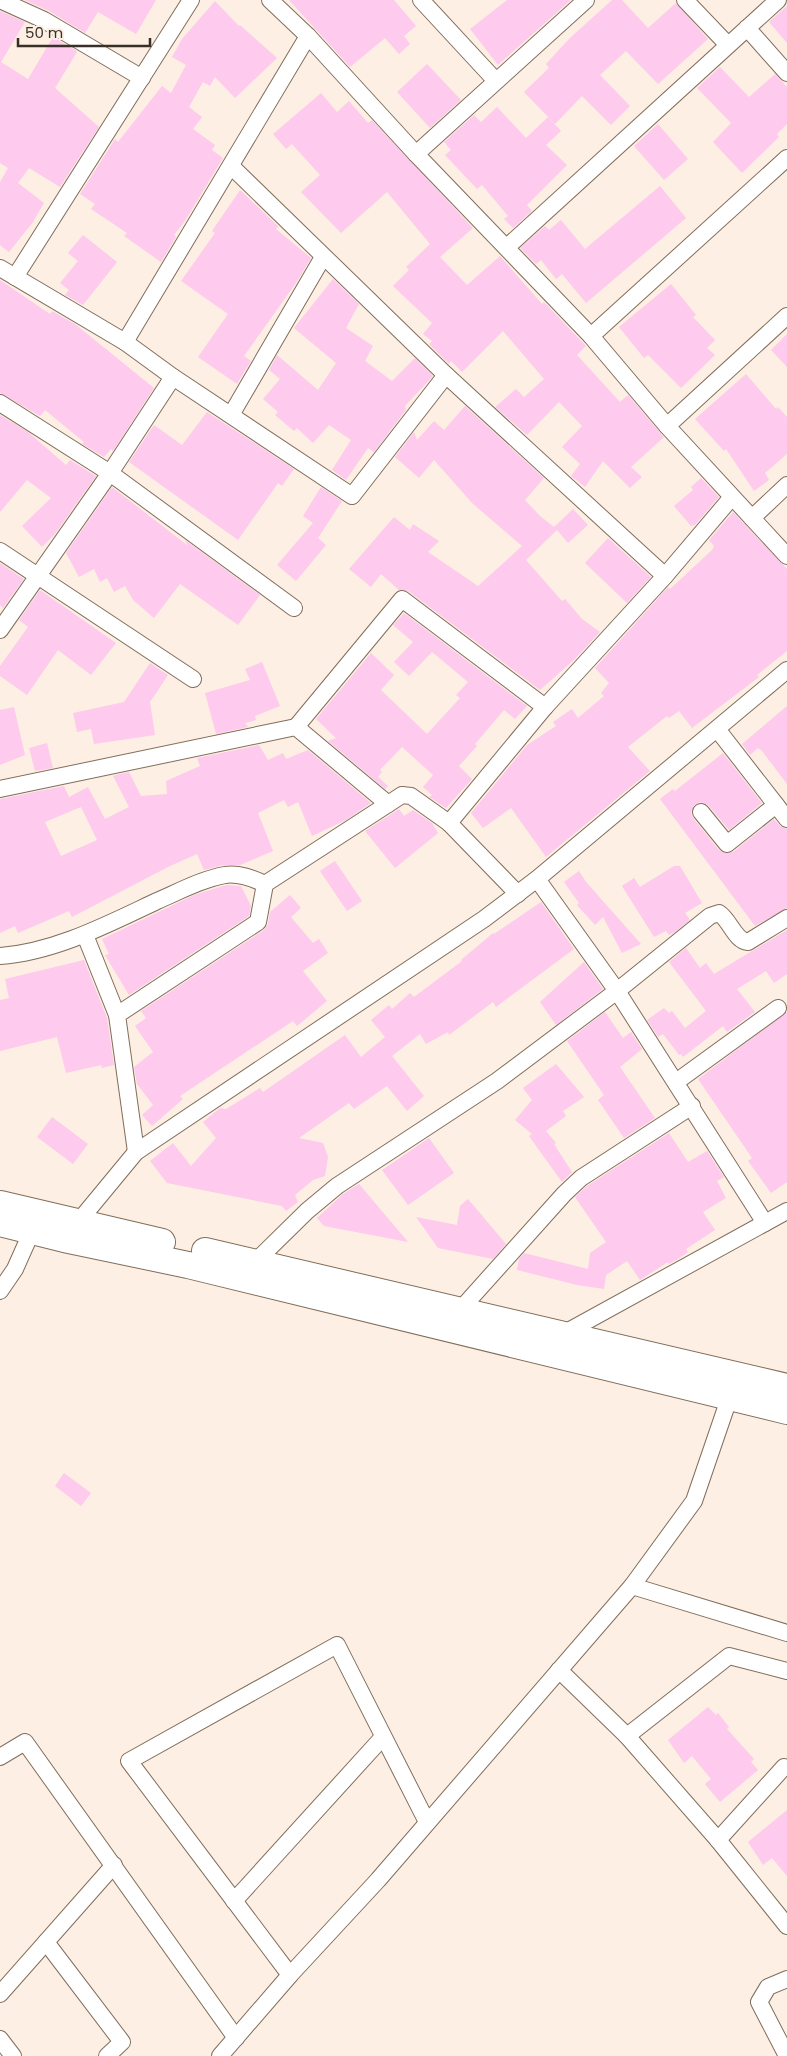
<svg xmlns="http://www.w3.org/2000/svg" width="787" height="2056" font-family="Poppins,sans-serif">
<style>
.building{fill:#fecaed;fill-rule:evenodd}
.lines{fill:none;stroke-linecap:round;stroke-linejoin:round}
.minor-casing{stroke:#816e5b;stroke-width:18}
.primary-casing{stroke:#816e5b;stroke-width:28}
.minor{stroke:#fff;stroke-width:16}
.primary{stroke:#fff;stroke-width:26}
</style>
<rect width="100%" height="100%" fill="#fdefe3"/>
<!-- building -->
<g class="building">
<path d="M 24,0 L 156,0 L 136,34 L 98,12 L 85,33 L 49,11 Z"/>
<path d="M 289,0 L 394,0 L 416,26 L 404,36 L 410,44 L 399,54 L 385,38 L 350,67 Z"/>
<path d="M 507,0 L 571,0 L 498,65 L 470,29 Z"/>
<path d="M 612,0 L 622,0 L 648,28 L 676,3 L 708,39 L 658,84 L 626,51 L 600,75 L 630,106 L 611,125 L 582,96 L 555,124 L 524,92 L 549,68 L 546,64 L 570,38 Z"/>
<path d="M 215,1 L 239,26 L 240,25 L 277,58 L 235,98 L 215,77 L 210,86 L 203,82 L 189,107 L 202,117 L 193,129 L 215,145 L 212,150 L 223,158 L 185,221 L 174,235 L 176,237 L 161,262 L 124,236 L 127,233 L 91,209 L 95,204 L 80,194 L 115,139 L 118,142 L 162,86 L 171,93 L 186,65 L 172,57 L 182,39 Z"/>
<path d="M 787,6 L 787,43 L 769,22 Z"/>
<path d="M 0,11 L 25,22 L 1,62 L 28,79 L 53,37 L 75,50 L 77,52 L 55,88 L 99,127 L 60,187 L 29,168 L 18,183 L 44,203 L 33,222 L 9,252 L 0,245 L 0,182 L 8,168 L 0,163 Z"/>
<path d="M 427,64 L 461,100 L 430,128 L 397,92 Z"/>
<path d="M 720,67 L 749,97 L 775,74 L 787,87 L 787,124 L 777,134 L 779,137 L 742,173 L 713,142 L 731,123 L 697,88 Z"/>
<path d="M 321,93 L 337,112 L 349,101 L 368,123 L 372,120 L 473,228 L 440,257 L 467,285 L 500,256 L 542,304 L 544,302 L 586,346 L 577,355 L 620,402 L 628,395 L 664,437 L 631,467 L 642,477 L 630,488 L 603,461 L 585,487 L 571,476 L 580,464 L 562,447 L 582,426 L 559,402 L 527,435 L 495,407 L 516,389 L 524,397 L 544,379 L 503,331 L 462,372 L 451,361 L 449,364 L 429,344 L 432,341 L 423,334 L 432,323 L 393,286 L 409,270 L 406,267 L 430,244 L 387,192 L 341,233 L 301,192 L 320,175 L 292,144 L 286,149 L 273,134 Z"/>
<path d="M 497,107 L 526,138 L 548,117 L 561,131 L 546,145 L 567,165 L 527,205 L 532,211 L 513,228 L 504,219 L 508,216 L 482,185 L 477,189 L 445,155 L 451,150 L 444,142 L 474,115 L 481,122 Z"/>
<path d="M 658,124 L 688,159 L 664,180 L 634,146 Z"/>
<path d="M 660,186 L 686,218 L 586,303 L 562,274 L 556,279 L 541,260 L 536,264 L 520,248 L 545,226 L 549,230 L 561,220 L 585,249 Z"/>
<path d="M 240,190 L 278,226 L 276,229 L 311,258 L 296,283 L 244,356 L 251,361 L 237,384 L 198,357 L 228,314 L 181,281 L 215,233 L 212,231 Z"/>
<path d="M 83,235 L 117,262 L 83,305 L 65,295 L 69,290 L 60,283 L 78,261 L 68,253 Z"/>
<path d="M 333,279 L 359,304 L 346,328 L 373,346 L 365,361 L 392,381 L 415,358 L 433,376 L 405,406 L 406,410 L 374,452 L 368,448 L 346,480 L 332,470 L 351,440 L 329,425 L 313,443 L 297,428 L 294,431 L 275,415 L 278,412 L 263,399 L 280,379 L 269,370 L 277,355 L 318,390 L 336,363 L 294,328 Z"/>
<path d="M 0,280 L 50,314 L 52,311 L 75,324 L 154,388 L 113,451 L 111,449 L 104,457 L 82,444 L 84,442 L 45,410 L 40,416 L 0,393 Z"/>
<path d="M 671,284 L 696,315 L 693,317 L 715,340 L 707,348 L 715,355 L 681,388 L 648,355 L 644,358 L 619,327 Z"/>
<path d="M 787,334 L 787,367 L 771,350 Z"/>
<path d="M 746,374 L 776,409 L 778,407 L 787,417 L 787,454 L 765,473 L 769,480 L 754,491 L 726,449 L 724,451 L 695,419 Z"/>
<path d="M 465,406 L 544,478 L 525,500 L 539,515 L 554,527 L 573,509 L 588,525 L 568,543 L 557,530 L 526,560 L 562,601 L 565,599 L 582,619 L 600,632 L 575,659 L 540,690 L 408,591 L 399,590 L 381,574 L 371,587 L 349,569 L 394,517 L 410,530 L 413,524 L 439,541 L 428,552 L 478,586 L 522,546 L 472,503 L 434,460 L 419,478 L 395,457 L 414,432 L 417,440 L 434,421 L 444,430 Z"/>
<path d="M 207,412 L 294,469 L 282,486 L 278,483 L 238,540 L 129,462 L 154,425 L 182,445 Z"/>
<path d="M 0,415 L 28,432 L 66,465 L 70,460 L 96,476 L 55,534 L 42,547 L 22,526 L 51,498 L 27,480 L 0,512 Z"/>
<path d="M 701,478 L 719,497 L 695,525 L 691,526 L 674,506 L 693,490 L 691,487 Z"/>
<path d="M 112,487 L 187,545 L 185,540 L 260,595 L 238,625 L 180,584 L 154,618 L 133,600 L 125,586 L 114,592 L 107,578 L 100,582 L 94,569 L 79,577 L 66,553 Z"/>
<path d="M 321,487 L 342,501 L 318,538 L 326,545 L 296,581 L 277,565 L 313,523 L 303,516 Z"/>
<path d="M 733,512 L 787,569 L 787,651 L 757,675 L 759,677 L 692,728 L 679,711 L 669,718 L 667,716 L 628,747 L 650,771 L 546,857 L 511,808 L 483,828 L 471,813 L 527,745 L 556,726 L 553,722 L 572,709 L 578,718 L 604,696 L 601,693 L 609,683 L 595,668 L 668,587 L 670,589 L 712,550 L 714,546 L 709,540 Z"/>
<path d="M 608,538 L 651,577 L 627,603 L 585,563 Z"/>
<path d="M 0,563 L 24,579 L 3,608 L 0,605 Z"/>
<path d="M 40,590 L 116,643 L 91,675 L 58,650 L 27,695 L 0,676 L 0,666 L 28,627 L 19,620 Z"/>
<path d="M 404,613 L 527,706 L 515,719 L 504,710 L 475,744 L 477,746 L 459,766 L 472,779 L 446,808 L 429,797 L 432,795 L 423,787 L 433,775 L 402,747 L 380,770 L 382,772 L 378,777 L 388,786 L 385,789 L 328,741 L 336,738 L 316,719 L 371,653 L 394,675 L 381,690 L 427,734 L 460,698 L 456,695 L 468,682 L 432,652 L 409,676 L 394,662 L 413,642 L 393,625 Z"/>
<path d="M 262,662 L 280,706 L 255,716 L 256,720 L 245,723 L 248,727 L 216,734 L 205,693 L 250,680 L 245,669 Z"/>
<path d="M 150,663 L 168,675 L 150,702 L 155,735 L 94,744 L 91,729 L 77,732 L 73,713 L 124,702 Z"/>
<path d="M 787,706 L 787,784 L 762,751 L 758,748 L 750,755 L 742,744 Z"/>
<path d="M 14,707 L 25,755 L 0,765 L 0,710 Z"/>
<path d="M 47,743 L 53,768 L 35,771 L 29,748 Z"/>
<path d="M 259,745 L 268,760 L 283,753 L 286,759 L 308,750 L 371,803 L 346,820 L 312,836 L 298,802 L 288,807 L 284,800 L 258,813 L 273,851 L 240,865 L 224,865 L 204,870 L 197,854 L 170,866 L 72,917 L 69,911 L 18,933 L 15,926 L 0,933 L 0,799 L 64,786 L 69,797 L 88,787 L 105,819 L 129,807 L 113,776 L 116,775 L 129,772 L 141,796 L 167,794 L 166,781 L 200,766 L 197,758 ZM 81,807 L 97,840 L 61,856 L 45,822 Z"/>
<path d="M 723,753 L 762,803 L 729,830 L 708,805 L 700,802 L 694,805 L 691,813 L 693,818 L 719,850 L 724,853 L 733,852 L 774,819 L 779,825 L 787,829 L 787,908 L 755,926 L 660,799 L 673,789 L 675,791 Z"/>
<path d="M 399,809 L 404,816 L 413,810 L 432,823 L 438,833 L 395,868 L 365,831 Z"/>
<path d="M 335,861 L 362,901 L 347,911 L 320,871 Z"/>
<path d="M 674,866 L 680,866 L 702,903 L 685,913 L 690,920 L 675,932 L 669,935 L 666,931 L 654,937 L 622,886 L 634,878 L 640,887 Z"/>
<path d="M 579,871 L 586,882 L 641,944 L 622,953 L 603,917 L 595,925 L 577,905 L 579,903 L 564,882 Z"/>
<path d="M 226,885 L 241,886 L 251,906 L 249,916 L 129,995 L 105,955 L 109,954 L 102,939 L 194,895 Z"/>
<path d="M 290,895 L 301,908 L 291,917 L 313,943 L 319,939 L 328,953 L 303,971 L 327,1001 L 297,1026 L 293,1021 L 180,1096 L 183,1099 L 152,1126 L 142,1115 L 153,1105 L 137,1084 L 134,1067 L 153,1052 L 135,1026 L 146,1018 L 141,1011 L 264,930 L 268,924 L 270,912 Z"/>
<path d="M 541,902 L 574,949 L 496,1007 L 493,1002 L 449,1035 L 448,1032 L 426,1044 L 420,1034 L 392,1056 L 424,1096 L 407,1111 L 387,1086 L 354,1109 L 349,1103 L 299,1138 L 323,1143 L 328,1157 L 325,1176 L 313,1180 L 295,1195 L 298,1202 L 286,1211 L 282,1206 L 167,1183 L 150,1161 L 173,1143 L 191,1166 L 216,1138 L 203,1122 L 220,1108 L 226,1109 L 260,1088 L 263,1092 L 345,1035 L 361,1057 L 385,1037 L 371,1020 L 389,1005 L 392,1009 L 410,993 L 414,997 L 462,961 L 461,960 L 493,933 L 494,934 Z"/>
<path d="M 787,930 L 787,974 L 774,983 L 766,971 L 737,989 L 755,1012 L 727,1032 L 723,1026 L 683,1057 L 681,1054 L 679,1055 L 663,1034 L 658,1037 L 647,1020 L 664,1008 L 669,1013 L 672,1011 L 685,1028 L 706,1011 L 669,962 L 686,948 L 700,968 L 706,963 L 714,974 Z"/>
<path d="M 84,960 L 107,1018 L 114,1065 L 102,1068 L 101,1065 L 66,1073 L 57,1037 L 0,1051 L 0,1000 L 9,998 L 5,979 Z"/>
<path d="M 584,962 L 603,989 L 556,1025 L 540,1002 Z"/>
<path d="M 605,1012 L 623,1038 L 631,1032 L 642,1049 L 620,1067 L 655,1118 L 624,1138 L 598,1100 L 604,1095 L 567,1041 Z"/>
<path d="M 787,1012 L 787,1182 L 771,1193 L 748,1161 L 752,1158 L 698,1079 Z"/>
<path d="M 556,1064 L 584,1097 L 563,1111 L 566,1116 L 546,1131 L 556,1143 L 554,1144 L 572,1172 L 562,1182 L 529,1136 L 532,1134 L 515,1120 L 532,1100 L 523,1088 Z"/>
<path d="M 52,1117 L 88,1144 L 73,1164 L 37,1137 Z"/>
<path d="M 669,1133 L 688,1162 L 707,1151 L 724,1177 L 717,1181 L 726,1198 L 703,1212 L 715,1230 L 686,1249 L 688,1252 L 678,1259 L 669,1264 L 668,1262 L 640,1280 L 627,1261 L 606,1275 L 604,1289 L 577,1285 L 517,1270 L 519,1259 L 524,1253 L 588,1269 L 590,1253 L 606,1242 L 575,1197 L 587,1186 Z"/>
<path d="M 429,1138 L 454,1173 L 408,1205 L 382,1170 Z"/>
<path d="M 359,1184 L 408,1242 L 324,1226 L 317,1218 L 343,1194 Z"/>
<path d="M 468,1199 L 506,1244 L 493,1259 L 438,1248 L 416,1217 L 457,1225 L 460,1206 Z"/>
<path d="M 64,1473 L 91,1493 L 81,1506 L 55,1486 Z"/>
<path d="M 708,1707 L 716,1715 L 718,1713 L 729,1727 L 727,1729 L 754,1759 L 751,1762 L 758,1770 L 720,1802 L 705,1784 L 711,1779 L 692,1756 L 684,1763 L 668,1740 Z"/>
<path d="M 787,1810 L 787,1876 L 772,1858 L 763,1865 L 748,1842 Z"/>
</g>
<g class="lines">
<defs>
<g id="minor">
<path d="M 0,0 L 44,20 L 142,78"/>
<path d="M 270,0 L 308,36"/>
<path d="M 421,0 L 496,81"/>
<path d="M 685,0 L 728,45"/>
<path d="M 747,28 L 787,73"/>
<path d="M 416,154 L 586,0"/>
<path d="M 507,247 L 778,0"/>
<path d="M 0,268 L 125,342 L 308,36 L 416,154 L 591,336 L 667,426 L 787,556"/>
<path d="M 15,277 L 191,0"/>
<path d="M 591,336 L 787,158"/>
<path d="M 446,375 L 665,576"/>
<path d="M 173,377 L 352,496 L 446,375 L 231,166"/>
<path d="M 0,403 L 110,473 L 294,608"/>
<path d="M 231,415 L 323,257"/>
<path d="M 667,426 L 787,316"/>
<path d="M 752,518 L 787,485"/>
<path d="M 0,551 L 193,679"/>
<path d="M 0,630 L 110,473 L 173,377 L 125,342"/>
<path d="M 296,727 L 402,599 L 545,707"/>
<path d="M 717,729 L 787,819"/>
<path d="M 0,789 L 296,727 L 388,804"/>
<path d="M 701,812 L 727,844 L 776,805"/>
<path d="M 449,823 L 518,894"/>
<path d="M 537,879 L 617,991 L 765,1223 L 787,1211"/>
<path d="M 85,935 L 117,1015"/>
<path d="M 0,956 C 55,952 108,924 157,901 C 178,892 202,879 225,875 C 239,873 252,878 265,884"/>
<path d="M 676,1082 L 778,1008"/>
<path d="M 136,1152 L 117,1015 L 258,922 L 265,884 L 402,795 L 411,796 L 449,823 L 545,707 L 665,576 L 732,497"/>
<path d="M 74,1227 L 136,1152 L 484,919 L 537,879 L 787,670"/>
<path d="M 254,1263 L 307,1211 L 337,1186 L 497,1081 L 617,991 L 710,916 L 719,913 C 730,920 735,941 748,942 L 787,918"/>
<path d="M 0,1291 L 15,1269 L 35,1224"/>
<path d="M 460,1310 L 564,1194 L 581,1178 L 692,1106"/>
<path d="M 563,1334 L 765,1223"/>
<path d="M 632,1586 L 787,1633"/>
<path d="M 559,1670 L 627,1736 L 718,1840 L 787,1926"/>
<path d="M 627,1736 L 729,1656 L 787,1671"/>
<path d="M 0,1757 L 25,1742 L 236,2038"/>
<path d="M 718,1840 L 784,1767"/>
<path d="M 234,1901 L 383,1737"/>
<path d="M 46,1942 L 122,2042 L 107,2056"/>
<path d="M 290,1975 L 129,1761 L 337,1645 L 427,1822"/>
<path d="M 0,1994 L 114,1865"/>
<path d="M 0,2039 L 13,2056"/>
<path d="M 220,2056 L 290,1975 L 378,1880 L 632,1586 L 694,1501 L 732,1390"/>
<path d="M 787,2056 L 759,2002 L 768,1987 L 787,1979"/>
</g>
<g id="primary">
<path d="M 0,1204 L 162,1242"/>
<path d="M 0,1223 L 64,1239 L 188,1265 L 787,1411"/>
<path d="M 205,1251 L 787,1387"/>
</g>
</defs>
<!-- minor casing -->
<use href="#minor" class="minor-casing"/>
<!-- primary casing -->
<use href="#primary" class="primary-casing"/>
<!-- minor -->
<use href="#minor" class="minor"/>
<!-- primary -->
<use href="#primary" class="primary"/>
</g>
<!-- scale -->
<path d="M18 38v8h132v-8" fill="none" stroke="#383028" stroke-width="2.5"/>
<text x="25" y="38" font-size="15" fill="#383028" stroke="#fdefe3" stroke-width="4" paint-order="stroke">50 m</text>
</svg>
